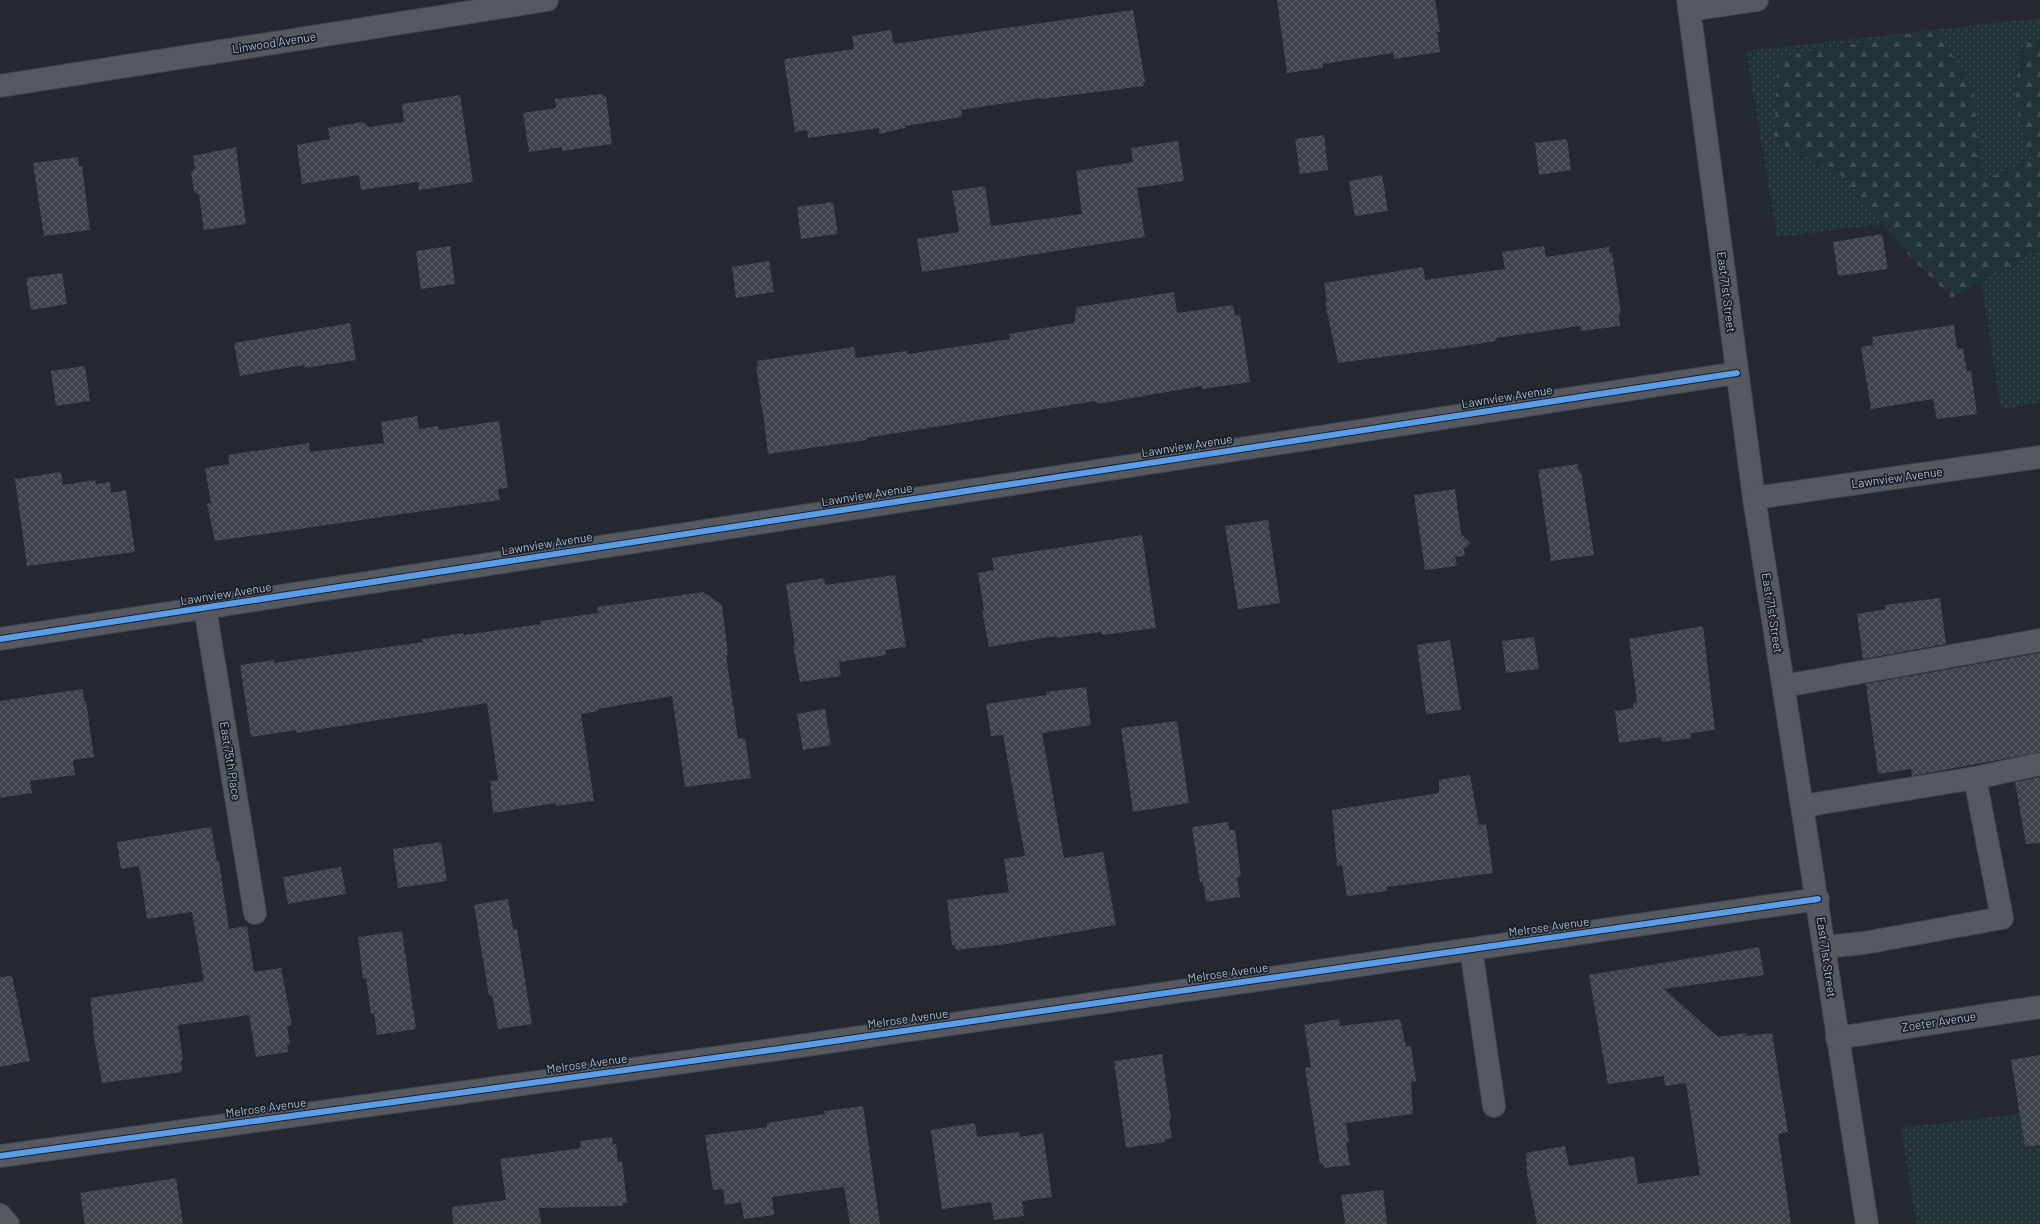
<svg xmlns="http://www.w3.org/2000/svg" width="2040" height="1224" font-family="Barlow,sans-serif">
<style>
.grass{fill:url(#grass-dots)}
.forest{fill:url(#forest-firs)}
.building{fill:url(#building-cross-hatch)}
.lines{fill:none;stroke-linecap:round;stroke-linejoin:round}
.minor-casing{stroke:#42464c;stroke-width:24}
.minor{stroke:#555960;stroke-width:22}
.cycleway-casing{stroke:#19202b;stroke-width:8}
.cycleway{stroke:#5a9eea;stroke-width:6}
.labels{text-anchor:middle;stroke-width:3.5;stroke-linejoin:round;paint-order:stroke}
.street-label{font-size:12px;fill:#aeb6c4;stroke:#19202b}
</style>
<defs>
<pattern id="grass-dots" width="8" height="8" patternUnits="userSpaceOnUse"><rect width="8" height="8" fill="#233437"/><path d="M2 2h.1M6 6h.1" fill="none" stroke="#404f52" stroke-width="1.8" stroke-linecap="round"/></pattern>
<pattern id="forest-firs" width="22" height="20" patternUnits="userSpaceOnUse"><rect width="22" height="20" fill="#233437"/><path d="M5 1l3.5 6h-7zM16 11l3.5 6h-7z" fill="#404f52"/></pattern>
<pattern id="building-cross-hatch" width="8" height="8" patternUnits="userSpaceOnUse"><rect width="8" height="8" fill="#3f444a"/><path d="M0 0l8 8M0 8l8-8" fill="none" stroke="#585d62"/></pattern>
</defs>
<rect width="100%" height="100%" fill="#252a31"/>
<!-- grass -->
<g class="grass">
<path d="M 2040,18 L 2040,403 L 2001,409 L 1970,213 L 1777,237 L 1746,51 Z"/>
<path d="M 2040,1111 L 2040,1224 L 1916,1224 L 1901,1128 Z"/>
</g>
<!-- forest -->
<path class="forest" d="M 1938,29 L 1973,92 L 1983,180 L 2031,160 L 2014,98 L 2023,43 L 2040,42 L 2040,248 L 1952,298 L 1913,260 L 1844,177 L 1774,140 L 1778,57 Z"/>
<!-- building -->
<g class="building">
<path d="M 1277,0 L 1435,0 L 1440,32 L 1437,32 L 1440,52 L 1394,59 L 1393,53 L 1323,64 L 1323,68 L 1287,73 Z"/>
<path d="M 1133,10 L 1145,82 L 1143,82 L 1144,86 L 1041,99 L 1040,98 L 961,110 L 962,117 L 905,126 L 905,128 L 879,134 L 879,128 L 808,138 L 807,130 L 795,132 L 784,59 L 854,49 L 852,36 L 891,30 L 894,44 Z"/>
<path d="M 602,94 L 602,96 L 606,96 L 612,144 L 562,151 L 562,147 L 529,152 L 523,113 L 556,108 L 555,99 Z"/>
<path d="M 460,95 L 473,182 L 419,190 L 418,182 L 361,190 L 359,175 L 302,184 L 297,145 L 330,139 L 328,128 L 362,122 L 369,127 L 404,122 L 402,104 Z"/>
<path d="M 1324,135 L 1328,170 L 1300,174 L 1295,139 Z"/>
<path d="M 1567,139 L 1571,170 L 1539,175 L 1535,143 Z"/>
<path d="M 1178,141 L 1184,181 L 1137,188 L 1145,237 L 922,272 L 917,239 L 959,232 L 952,191 L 985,186 L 991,226 L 1082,214 L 1076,171 L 1133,162 L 1131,148 Z"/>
<path d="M 236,147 L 246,224 L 204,230 L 199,195 L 194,191 L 191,173 L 195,168 L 193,156 Z"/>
<path d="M 78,157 L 79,167 L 82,166 L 90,230 L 44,236 L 33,163 Z"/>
<path d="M 1382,175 L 1388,211 L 1355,216 L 1349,181 Z"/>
<path d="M 833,202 L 838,234 L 801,239 L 797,207 Z"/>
<path d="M 1882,234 L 1888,269 L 1838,276 L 1833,242 Z"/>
<path d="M 450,246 L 455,284 L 421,289 L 416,251 Z"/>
<path d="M 1544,246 L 1546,257 L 1609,247 L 1609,253 L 1612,253 L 1621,313 L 1619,314 L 1620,326 L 1581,331 L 1580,326 L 1496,338 L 1496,341 L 1457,347 L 1338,363 L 1325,302 L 1327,302 L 1324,283 L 1423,267 L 1425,280 L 1505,269 L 1502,252 Z"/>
<path d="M 769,261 L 774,292 L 736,298 L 732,267 Z"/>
<path d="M 62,273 L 67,304 L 31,310 L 26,278 Z"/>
<path d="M 1174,292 L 1177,313 L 1233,305 L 1235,316 L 1240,315 L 1250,382 L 1202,389 L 1202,386 L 1097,404 L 1096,401 L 866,438 L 866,440 L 768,454 L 763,412 L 760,401 L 761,398 L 756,367 L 758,366 L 757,361 L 854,347 L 856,358 L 907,351 L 908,354 L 1010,339 L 1009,334 L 1074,323 L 1077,307 Z"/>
<path d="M 350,323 L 356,360 L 305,368 L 304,365 L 240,376 L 234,343 Z"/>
<path d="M 1954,325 L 1957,349 L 1963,348 L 1967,371 L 1971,371 L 1977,414 L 1937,419 L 1933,399 L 1871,409 L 1861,347 L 1873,345 L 1872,337 Z"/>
<path d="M 85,366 L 90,401 L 56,406 L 51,371 Z"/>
<path d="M 417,416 L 419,429 L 438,426 L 439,430 L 499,421 L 508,488 L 498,489 L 500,500 L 215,541 L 207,504 L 211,503 L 205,468 L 229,464 L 228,455 L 309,443 L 310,452 L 384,443 L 381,422 Z"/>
<path d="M 1577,464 L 1579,472 L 1581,471 L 1594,555 L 1551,561 L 1538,470 Z"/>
<path d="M 61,472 L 63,485 L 95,480 L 96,484 L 110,482 L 111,493 L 126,490 L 135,552 L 27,566 L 15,479 Z"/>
<path d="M 1455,489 L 1461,534 L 1471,543 L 1464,549 L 1465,556 L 1455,557 L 1457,566 L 1425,570 L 1414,495 Z"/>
<path d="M 1268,520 L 1280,603 L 1238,609 L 1225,526 Z"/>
<path d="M 1142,535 L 1156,628 L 1102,635 L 1101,632 L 1057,638 L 1056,636 L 989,647 L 982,610 L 984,610 L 978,573 L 994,570 L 992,558 Z"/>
<path d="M 895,575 L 906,647 L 885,650 L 886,655 L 839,662 L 841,676 L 800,682 L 793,646 L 795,646 L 786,584 L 824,578 L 825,585 Z"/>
<path d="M 703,592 L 722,605 L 728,655 L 726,655 L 738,739 L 745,738 L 751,778 L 685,787 L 672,696 L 598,709 L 598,711 L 581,714 L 594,801 L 556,806 L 556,803 L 493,813 L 490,781 L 498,780 L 487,703 L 296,733 L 296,730 L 251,737 L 240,665 L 274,660 L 274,663 L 423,642 L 422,639 L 464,633 L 464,635 L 541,624 L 540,621 L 598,613 L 597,607 Z"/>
<path d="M 1940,598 L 1946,644 L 1863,659 L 1857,614 L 1886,609 L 1885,605 Z"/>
<path d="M 1703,626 L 1715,730 L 1690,733 L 1691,738 L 1662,742 L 1661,737 L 1619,743 L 1615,711 L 1633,708 L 1633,703 L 1637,703 L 1629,639 Z"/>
<path d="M 1534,637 L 1539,669 L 1506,673 L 1502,641 Z"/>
<path d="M 1450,640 L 1461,710 L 1426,714 L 1417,645 Z"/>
<path d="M 2040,653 L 2040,752 L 1912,776 L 1911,769 L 1878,774 L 1866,684 Z"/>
<path d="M 1086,687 L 1091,725 L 1042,733 L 1064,858 L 1103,852 L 1116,925 L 1006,944 L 956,950 L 955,945 L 952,945 L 947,900 L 1009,892 L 1004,859 L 1025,856 L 1003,735 L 991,736 L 986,704 L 1047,695 L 1046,692 Z"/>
<path d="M 83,689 L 84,701 L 86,701 L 94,757 L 73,760 L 75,775 L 30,781 L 32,793 L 0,798 L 0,701 Z"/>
<path d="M 825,709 L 831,745 L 803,750 L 797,714 Z"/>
<path d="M 1177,721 L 1189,803 L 1133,812 L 1121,728 Z"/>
<path d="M 1470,775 L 1479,825 L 1486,824 L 1493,873 L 1386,887 L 1387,891 L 1347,896 L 1342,865 L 1337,866 L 1332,810 L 1439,793 L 1439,780 Z"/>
<path d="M 2040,777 L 2040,843 L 2026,844 L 2015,782 Z"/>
<path d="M 1228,822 L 1229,830 L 1235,830 L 1241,877 L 1237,877 L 1240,897 L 1206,902 L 1203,882 L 1200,882 L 1192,827 Z"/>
<path d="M 211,827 L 217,861 L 219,861 L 229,929 L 247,926 L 254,972 L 281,968 L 292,1025 L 287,1026 L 290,1044 L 287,1045 L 288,1052 L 256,1057 L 249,1015 L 178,1025 L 183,1060 L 181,1061 L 182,1072 L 102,1083 L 93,1032 L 94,1032 L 90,998 L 204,981 L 192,912 L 147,919 L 139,866 L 121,869 L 117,842 Z"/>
<path d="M 441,842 L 447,881 L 398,888 L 393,849 Z"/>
<path d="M 341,867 L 346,894 L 288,904 L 283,877 Z"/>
<path d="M 508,899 L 513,929 L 517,929 L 532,1024 L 498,1029 L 492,995 L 489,996 L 474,905 Z"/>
<path d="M 402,931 L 416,1029 L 377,1035 L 374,1013 L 371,1014 L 366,978 L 363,979 L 358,937 Z"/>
<path d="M 1759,947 L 1764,975 L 1664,989 L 1718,1037 L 1746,1033 L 1746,1036 L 1772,1033 L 1788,1132 L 1778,1134 L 1791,1224 L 1537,1224 L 1527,1174 L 1526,1153 L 1565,1146 L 1569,1166 L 1634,1156 L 1638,1184 L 1700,1175 L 1686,1083 L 1665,1086 L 1664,1076 L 1608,1084 L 1589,975 Z"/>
<path d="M 12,976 L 30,1061 L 0,1067 L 0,977 Z"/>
<path d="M 1339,1019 L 1340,1026 L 1400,1019 L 1406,1047 L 1411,1046 L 1416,1081 L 1411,1082 L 1413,1114 L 1346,1123 L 1349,1142 L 1346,1142 L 1350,1165 L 1324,1168 L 1323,1163 L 1320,1164 L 1305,1068 L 1311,1067 L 1304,1025 Z"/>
<path d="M 1162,1054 L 1171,1119 L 1169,1120 L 1172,1138 L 1164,1139 L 1165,1142 L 1126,1148 L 1114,1061 Z"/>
<path d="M 2040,1055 L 2040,1145 L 2025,1146 L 2011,1060 Z"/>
<path d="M 863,1106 L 880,1224 L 850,1224 L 844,1187 L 772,1197 L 774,1215 L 744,1219 L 741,1202 L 725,1205 L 723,1189 L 713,1190 L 705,1135 L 767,1127 L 767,1123 L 825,1114 L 824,1111 Z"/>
<path d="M 975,1123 L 977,1137 L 1019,1132 L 1020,1137 L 1043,1133 L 1052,1197 L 1022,1201 L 1024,1216 L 994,1220 L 991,1202 L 942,1209 L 931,1130 Z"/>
<path d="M 612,1137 L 613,1145 L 616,1144 L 618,1162 L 622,1161 L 627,1203 L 623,1203 L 623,1206 L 539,1208 L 541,1224 L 453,1224 L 452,1207 L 506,1200 L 500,1159 L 581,1148 L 580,1141 Z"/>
<path d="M 176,1178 L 183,1224 L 85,1224 L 80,1193 Z"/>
<path d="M 1383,1190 L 1387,1224 L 1345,1224 L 1341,1195 Z"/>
</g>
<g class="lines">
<defs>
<g id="minor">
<path d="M 1688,0 L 1754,498 L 1867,1224"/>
<path d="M 1689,10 L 1757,0"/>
<path d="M 0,86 L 547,0"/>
<path d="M 1754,498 L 2040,457"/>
<path d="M 205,608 L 255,913"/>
<path d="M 0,639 L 1737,373"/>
<path d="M 1784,686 L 2040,640"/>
<path d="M 1975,778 L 2040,764"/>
<path d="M 1803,806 L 1975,778 L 2002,918 L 1864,943 L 1824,947"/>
<path d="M 1471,949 L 1494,1106"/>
<path d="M 1837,1038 L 2040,1007"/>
<path d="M 0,1156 L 779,1049 L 1818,899"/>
<path d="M 0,1215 L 8,1224"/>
</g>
</defs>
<!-- minor casing -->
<use href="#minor" class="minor-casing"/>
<!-- minor -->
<use href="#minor" class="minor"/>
<defs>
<g id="cycleway">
<path d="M 0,639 L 1737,373"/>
<path d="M 0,1156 L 779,1049 L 1818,899"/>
</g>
</defs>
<!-- cycleway casing -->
<use href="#cycleway" class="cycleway-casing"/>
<!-- cycleway -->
<use href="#cycleway" class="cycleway"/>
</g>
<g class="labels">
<!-- street labels -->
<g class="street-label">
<text transform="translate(274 43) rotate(-9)" y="4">Linwood Avenue</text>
<text transform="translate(1726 292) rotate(83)" y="4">East 71st Street</text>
<text transform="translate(1507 397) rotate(-9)" y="4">Lawnview Avenue</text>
<text transform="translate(1187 446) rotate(-9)" y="4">Lawnview Avenue</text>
<text transform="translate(1897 478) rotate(-8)" y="4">Lawnview Avenue</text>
<text transform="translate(867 495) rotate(-9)" y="4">Lawnview Avenue</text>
<text transform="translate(547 544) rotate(-9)" y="4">Lawnview Avenue</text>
<text transform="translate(226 594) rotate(-9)" y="4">Lawnview Avenue</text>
<text transform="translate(1772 613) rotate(81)" y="4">East 71st Street</text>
<text transform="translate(230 761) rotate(81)" y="4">East 75th Place</text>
<text transform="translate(1549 927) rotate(-8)" y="4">Melrose Avenue</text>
<text transform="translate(1826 957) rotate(82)" y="4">East 71st Street</text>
<text transform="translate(1228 973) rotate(-8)" y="4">Melrose Avenue</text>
<text transform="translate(908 1019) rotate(-8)" y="4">Melrose Avenue</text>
<text transform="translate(1939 1022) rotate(-9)" y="4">Zoeter Avenue</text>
<text transform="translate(587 1064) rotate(-8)" y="4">Melrose Avenue</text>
<text transform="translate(266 1108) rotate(-8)" y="4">Melrose Avenue</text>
</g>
</g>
</svg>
